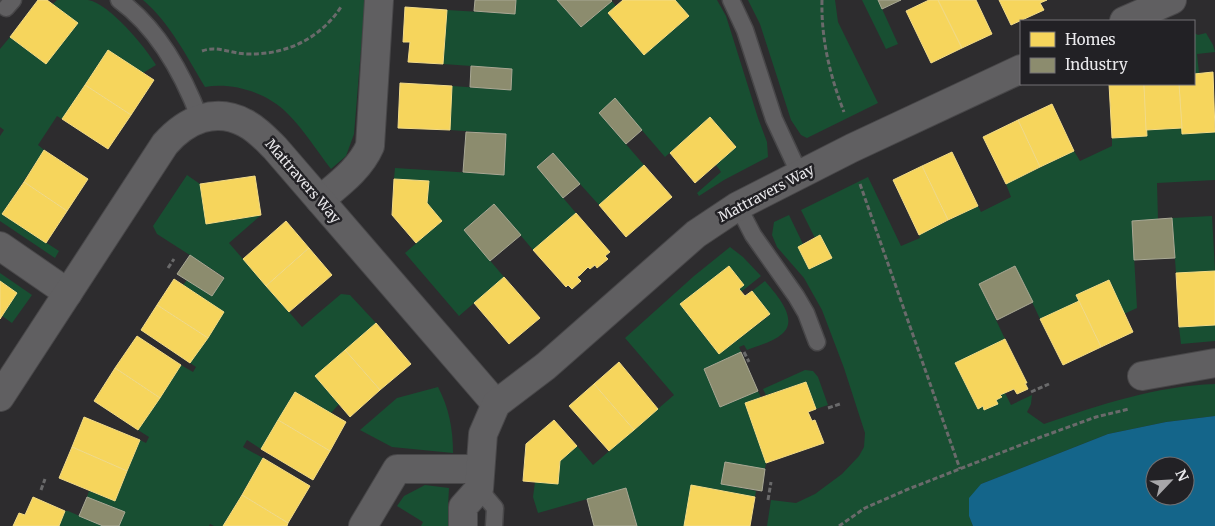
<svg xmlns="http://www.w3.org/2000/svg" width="1215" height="526" font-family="Merriweather,serif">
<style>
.green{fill:#184f32}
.water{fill:#14658a;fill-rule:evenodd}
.homes{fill:#f6d55c;stroke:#f2db87}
.industry{fill:#8c8c6e;stroke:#a8a894}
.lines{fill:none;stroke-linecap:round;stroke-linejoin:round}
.service-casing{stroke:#484749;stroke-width:19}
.minor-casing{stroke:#484749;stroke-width:30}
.path{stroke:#6a6a6b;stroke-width:3;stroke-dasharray:5 2.5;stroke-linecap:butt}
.service{stroke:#605f61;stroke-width:16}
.minor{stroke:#605f61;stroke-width:28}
.labels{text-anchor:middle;stroke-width:5;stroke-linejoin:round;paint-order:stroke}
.street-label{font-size:14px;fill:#e9e8eb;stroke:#222125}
</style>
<rect width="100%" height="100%" fill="#2d2c2e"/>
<!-- green -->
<g class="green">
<path d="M 57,0 C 67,0 78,0 88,0 C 109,3 146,48 156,65 L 143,73 L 108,50 L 62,119 L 57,116 L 38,145 L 44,150 L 2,214 L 59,251 L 55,258 L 0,221 L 0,136 L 4,130 L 0,127 L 0,49 L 10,37 L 46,64 L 77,23 L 53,4 Z"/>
<path d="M 143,0 L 365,0 L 354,134 L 346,156 L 331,169 C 317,151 304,130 288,114 C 268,93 233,82 205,87 C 187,57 170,23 143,0 Z"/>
<path d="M 516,0 L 557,0 L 581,27 L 612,1 L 616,6 L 608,14 L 644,55 L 689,16 L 675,0 L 717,0 L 726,16 L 758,118 L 767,142 L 768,157 L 724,180 L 699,196 L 697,193 L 721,172 L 716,165 L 736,146 L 710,117 L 665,157 L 615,99 L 599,113 L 644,165 L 599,205 L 552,153 L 537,167 L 576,213 L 533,250 L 494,204 L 464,230 L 504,277 L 459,316 L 405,253 L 442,221 L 427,203 L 429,181 L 394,179 L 395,168 L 504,175 L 506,134 L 450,130 L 452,86 L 511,90 L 512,69 L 443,64 L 447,10 L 515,14 Z"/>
<path d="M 748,0 L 835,0 L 838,22 L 878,103 L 807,138 L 801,135 L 791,120 L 760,24 Z"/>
<path d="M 862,0 L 878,0 L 898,44 L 886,49 Z"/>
<path d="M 1194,33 L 1198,35 L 1206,33 L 1213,45 L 1215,52 L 1197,54 L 1199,73 L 1194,74 Z"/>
<path d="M 1182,128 L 1182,134 L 1215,132 L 1215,180 L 1157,183 L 1158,220 L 1132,221 L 1137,308 L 1124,314 L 1108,280 L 1076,295 L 1079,301 L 1040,319 L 1015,266 L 979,284 L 1005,339 L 955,363 L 978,408 L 983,406 L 985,410 L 997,404 L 996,400 L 1002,397 L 1000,395 L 1005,393 L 1011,405 L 1032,395 L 1031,404 L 1027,412 L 1044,424 C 1099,405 1156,386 1215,384 L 1215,416 L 1166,422 L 1108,434 L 981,484 L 969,515 L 973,526 L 767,526 L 771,500 L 796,503 L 815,494 L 842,474 L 859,456 L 864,447 L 865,433 L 844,368 L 822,310 L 804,278 L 777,247 L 772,235 L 774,222 L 789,215 L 803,244 L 798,247 L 809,269 L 832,258 L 820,235 L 815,238 L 801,210 L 868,177 L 901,246 L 920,238 L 919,235 L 978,206 L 981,212 L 1011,197 L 1006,184 L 1074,151 L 1080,161 L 1112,146 L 1112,138 L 1147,136 L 1146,130 Z"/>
<path d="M 187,175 L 200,184 L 207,224 L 261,215 L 229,243 L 302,327 L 341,294 L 350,295 L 376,323 L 315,376 L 339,404 L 331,413 L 295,392 L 261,449 L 247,440 L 243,447 L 263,458 L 223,526 L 214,526 L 210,524 L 209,526 L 119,526 L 124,512 L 87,497 L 89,491 L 115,501 L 140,440 L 146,443 L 149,437 L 138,430 L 181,365 L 193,372 L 196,367 L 190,363 L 224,312 L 183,285 L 187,280 L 212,296 L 224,277 L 157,234 L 153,226 Z"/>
<path d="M 1212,216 L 1215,271 L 1176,273 L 1172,218 Z"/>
<path d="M 730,247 L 743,257 L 761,276 L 741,292 L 739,289 L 744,285 L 729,266 L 680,304 L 719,354 L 770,315 L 752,291 L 765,281 C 775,293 800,319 782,334 C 773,342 757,346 747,350 L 744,345 L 739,347 L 741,352 L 704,369 L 720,407 L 758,391 L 761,397 L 745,403 L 766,463 L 765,469 L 725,462 L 721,484 L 756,491 L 755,497 L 691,485 L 684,526 L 637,526 L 626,488 L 538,513 L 533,497 L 535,482 L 558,483 L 560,461 L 577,446 L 593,465 L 674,395 L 625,338 L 694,276 Z"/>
<path d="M 0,273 L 32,295 L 12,323 L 2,316 L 17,293 L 0,281 Z"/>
<path d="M 1215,325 L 1215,341 L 1181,344 L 1179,327 Z"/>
<path d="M 805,370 L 813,371 L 818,377 L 828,405 L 816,409 L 806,382 L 766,395 L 763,389 Z"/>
<path d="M 438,387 C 449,408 453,429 453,453 L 392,447 L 360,430 L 397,398 Z"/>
<path d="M 425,485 L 449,488 L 448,506 L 453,506 L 453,526 L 421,526 L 423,522 L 397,506 L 404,496 Z"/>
<path d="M 65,511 L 68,511 L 103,526 L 59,526 Z"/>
</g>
<!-- water -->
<path class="water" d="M 1215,416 L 1215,526 L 973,526 L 969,516 L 969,498 L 981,484 L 1108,434 L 1166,422 ZM 1155,466 L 1185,466 L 1185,496 L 1155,496 Z"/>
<!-- homes -->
<g class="homes">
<path d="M 38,0 L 47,0 L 78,23 L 46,64 L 10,37 Z"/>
<path d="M 623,0 L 675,0 L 689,16 L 644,55 L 608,13 Z"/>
<path d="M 929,0 L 938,0 L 962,48 L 931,63 L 906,11 Z"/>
<path d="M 938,0 L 976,0 L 992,34 L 962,48 Z"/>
<path d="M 999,0 L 1047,0 L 1040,3 L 1044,10 L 1011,25 Z"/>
<path d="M 405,7 L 447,10 L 443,64 L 408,62 L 410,42 L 403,42 Z"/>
<path d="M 108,50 L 154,80 L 131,115 L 85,85 Z"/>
<path d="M 1213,72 L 1215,132 L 1182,134 L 1179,84 L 1194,84 L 1194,74 Z"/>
<path d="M 400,83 L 452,86 L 450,130 L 398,128 Z"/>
<path d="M 1109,84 L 1144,84 L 1147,136 L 1112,138 Z"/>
<path d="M 1144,84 L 1179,84 L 1182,128 L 1146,130 Z"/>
<path d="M 85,85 L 131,115 L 108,149 L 62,119 Z"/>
<path d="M 1052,104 L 1074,151 L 1040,167 L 1018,120 Z"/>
<path d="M 710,117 L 736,147 L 695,183 L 670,153 Z"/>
<path d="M 1018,120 L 1040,167 L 1006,184 L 983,137 Z"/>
<path d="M 44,150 L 88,179 L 67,211 L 24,182 Z"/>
<path d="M 952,152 L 978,206 L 948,220 L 922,166 Z"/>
<path d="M 644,165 L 672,197 L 626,237 L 599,205 Z"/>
<path d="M 922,166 L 948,220 L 919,235 L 893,180 Z"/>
<path d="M 255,176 L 261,215 L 206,224 L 200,184 Z"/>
<path d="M 394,179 L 429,181 L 427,203 L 442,221 L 416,243 L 392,215 Z"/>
<path d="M 24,182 L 67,211 L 46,243 L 2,214 Z"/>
<path d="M 576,213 L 610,252 L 605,256 L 608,259 L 597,268 L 595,265 L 590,269 L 588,267 L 580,275 L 577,277 L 581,281 L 572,289 L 568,285 L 566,287 L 533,250 Z"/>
<path d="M 286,221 L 309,248 L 266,286 L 243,259 Z"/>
<path d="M 820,235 L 832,258 L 809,269 L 798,247 Z"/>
<path d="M 309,248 L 332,275 L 289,312 L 266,286 Z"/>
<path d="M 729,266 L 744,285 L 739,289 L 745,296 L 752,291 L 770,314 L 719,354 L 680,304 Z"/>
<path d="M 1215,271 L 1215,325 L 1179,327 L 1176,273 Z"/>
<path d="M 504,277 L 540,318 L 509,344 L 474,303 Z"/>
<path d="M 174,279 L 224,312 L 208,338 L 157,305 Z"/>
<path d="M 1109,280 L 1133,332 L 1101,347 L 1076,295 Z"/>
<path d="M 0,281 L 17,293 L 0,319 Z"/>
<path d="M 1079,301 L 1101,347 L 1063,365 L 1040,319 Z"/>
<path d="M 157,305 L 208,338 L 190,363 L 141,330 Z"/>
<path d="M 376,323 L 411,364 L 380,390 L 345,350 Z"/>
<path d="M 137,336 L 181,365 L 160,398 L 115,368 Z"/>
<path d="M 1005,339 L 1027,383 L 1025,383 L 1028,389 L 1017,394 L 1014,389 L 1000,395 L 1002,397 L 996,400 L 998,404 L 984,410 L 983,406 L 978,409 L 955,363 Z"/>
<path d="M 345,350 L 380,390 L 350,417 L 315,376 Z"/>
<path d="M 619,362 L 658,409 L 634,430 L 594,384 Z"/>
<path d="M 115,368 L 160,398 L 138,430 L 94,401 Z"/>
<path d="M 806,382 L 816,409 L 808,412 L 812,421 L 815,420 L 824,443 L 766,463 L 745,403 Z"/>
<path d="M 594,384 L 634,430 L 609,451 L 569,406 Z"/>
<path d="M 295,392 L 346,422 L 330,451 L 278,420 Z"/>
<path d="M 84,417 L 140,440 L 127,471 L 72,447 Z"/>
<path d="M 278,420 L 330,451 L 313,480 L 261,449 Z"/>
<path d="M 554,420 L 577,446 L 560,461 L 558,484 L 523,481 L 526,444 Z"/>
<path d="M 72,447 L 127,471 L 115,501 L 59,478 Z"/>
<path d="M 263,458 L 310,486 L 288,523 L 242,495 Z"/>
<path d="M 691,485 L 755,497 L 750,526 L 684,526 Z"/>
<path d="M 242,495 L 288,523 L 287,526 L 223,526 Z"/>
<path d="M 33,497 L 65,511 L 59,526 L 13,526 L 19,513 L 25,515 Z"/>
</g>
<!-- industry -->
<g class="industry">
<path d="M 475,0 L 516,0 L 515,14 L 474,11 Z"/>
<path d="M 557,0 L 611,0 L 612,1 L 581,27 Z"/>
<path d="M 878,0 L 901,0 L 882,9 Z"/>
<path d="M 471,66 L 512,69 L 511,90 L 470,87 Z"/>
<path d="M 615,98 L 642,130 L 626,144 L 599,113 Z"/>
<path d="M 466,132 L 506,134 L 504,175 L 463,172 Z"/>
<path d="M 553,153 L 580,184 L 563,198 L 537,167 Z"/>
<path d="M 494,204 L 521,235 L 490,261 L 464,230 Z"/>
<path d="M 1172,218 L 1175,258 L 1134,260 L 1132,221 Z"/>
<path d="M 190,255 L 224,278 L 212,296 L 177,274 Z"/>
<path d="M 1015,266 L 1033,302 L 997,320 L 979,284 Z"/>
<path d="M 741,352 L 758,391 L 720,407 L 704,369 Z"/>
<path d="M 725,462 L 765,469 L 762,491 L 721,484 Z"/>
<path d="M 626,488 L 637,526 L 594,526 L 587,499 Z"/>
<path d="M 87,497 L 125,512 L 119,526 L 103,526 L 79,516 Z"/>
</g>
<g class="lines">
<defs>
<g id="service">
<path d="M 119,0 C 159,29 183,74 200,119"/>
<path d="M 731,0 L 745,30 L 774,119 L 800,175"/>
<path d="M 6,8 L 13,0"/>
<path d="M 738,206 L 753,235 L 796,296 L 806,313 L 817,342"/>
<path d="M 479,489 L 495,508 L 494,526"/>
</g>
<g id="minor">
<path d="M 1124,21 L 1172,0"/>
<path d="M 320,200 C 339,184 360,169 370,146 L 379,0"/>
<path d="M 0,246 L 68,293"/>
<path d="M 1142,376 L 1215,363"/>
<path d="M 0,397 L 165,144 C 186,120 215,107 245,123 C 257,129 266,139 275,148 L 496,404"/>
<path d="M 363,526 L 397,469 L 480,469"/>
<path d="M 463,526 L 463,507 L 479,489 L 483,434 L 496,404 L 546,366 L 696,234 L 738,206 L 852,148 L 1021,69"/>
</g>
</defs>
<!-- service casing -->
<use href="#service" class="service-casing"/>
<!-- minor casing -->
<use href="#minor" class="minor-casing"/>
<!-- path -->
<g class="path">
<path d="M 822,0 C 821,39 830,76 844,112"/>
<path d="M 202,51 C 218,45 231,54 248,54 C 285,55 320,39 341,7"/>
<path d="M 860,184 L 960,469"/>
<path d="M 168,268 L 174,259"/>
<path d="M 744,352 L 749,362"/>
<path d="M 1031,392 L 1049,384"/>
<path d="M 828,408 L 840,404"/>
<path d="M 41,490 L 45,479"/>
<path d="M 768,500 L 771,482"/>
<path d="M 839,526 L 865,508 L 906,490 L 1041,437 L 1096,417 L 1129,409"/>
</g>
<!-- service -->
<use href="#service" class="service"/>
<!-- minor -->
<use href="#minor" class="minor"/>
</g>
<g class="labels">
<!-- street labels -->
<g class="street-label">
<text transform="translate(303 181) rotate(49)" y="5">Mattravers Way</text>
<text transform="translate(766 193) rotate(-28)" y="5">Mattravers Way</text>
</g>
</g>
<!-- legend -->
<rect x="1020" y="20" width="175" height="65" fill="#222125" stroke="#727174"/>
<rect x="1030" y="32" width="25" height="15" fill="#f6d55c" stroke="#727174"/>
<text x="1065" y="45" font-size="15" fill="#e9e8eb">Homes</text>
<rect x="1030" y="58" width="25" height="15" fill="#8c8c6e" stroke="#727174"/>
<text x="1065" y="70" font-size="15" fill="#e9e8eb">Industry</text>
<!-- north arrow -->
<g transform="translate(1170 481) rotate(65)"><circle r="24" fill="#222125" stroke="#727174"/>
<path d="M0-4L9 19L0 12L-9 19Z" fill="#a7a6a9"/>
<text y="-8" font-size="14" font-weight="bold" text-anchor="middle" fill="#e9e8eb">N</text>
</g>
</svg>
